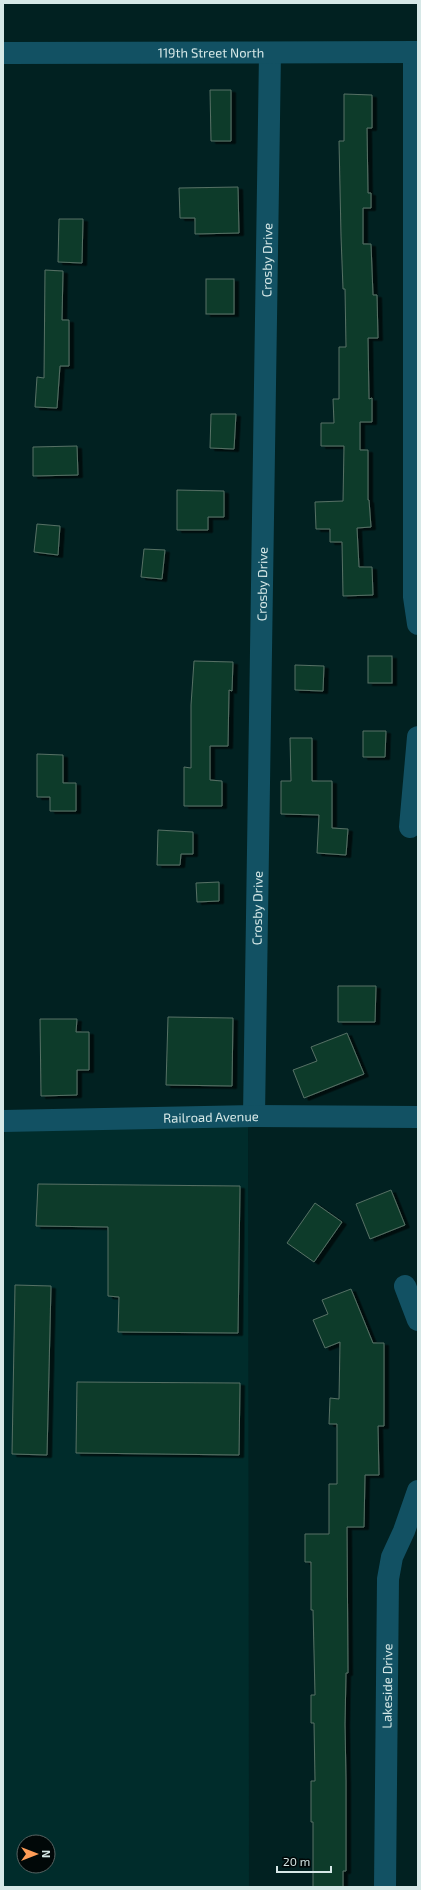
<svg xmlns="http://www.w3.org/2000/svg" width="421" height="1890" font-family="'Exo 2',sans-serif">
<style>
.built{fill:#002c2b;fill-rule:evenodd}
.building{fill:#113b2c;stroke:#567165;filter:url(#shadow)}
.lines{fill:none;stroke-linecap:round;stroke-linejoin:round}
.minor{stroke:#125163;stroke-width:22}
.tertiary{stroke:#125163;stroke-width:22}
.labels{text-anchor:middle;stroke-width:3;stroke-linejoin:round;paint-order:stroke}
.street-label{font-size:13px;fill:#d6e8e7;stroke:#010808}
</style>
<defs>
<filter id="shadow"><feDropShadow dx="4.5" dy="2.5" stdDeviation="0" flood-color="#0009"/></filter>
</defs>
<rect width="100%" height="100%" fill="#012121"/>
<!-- built -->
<path class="built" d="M 248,1126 L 249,1887 L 3,1887 L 3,1157 L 5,1131 ZM 24,1842 L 48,1842 L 48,1866 L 24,1866 Z"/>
<!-- building -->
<g class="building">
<path d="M 210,90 L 231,90 L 231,141 L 211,141 Z"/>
<path d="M 344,94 L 372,95 L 372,128 L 367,128 L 368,193 L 371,193 L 371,208 L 363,208 L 363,244 L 371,244 L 373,295 L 377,295 L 378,338 L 368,338 L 369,399 L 372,398 L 372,422 L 360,422 L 360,450 L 368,450 L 368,500 L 369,500 L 371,527 L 357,528 L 359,567 L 372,567 L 373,595 L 343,596 L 342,542 L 330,542 L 330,529 L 316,529 L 315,502 L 343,501 L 344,446 L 321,446 L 321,423 L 334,423 L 333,399 L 339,399 L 339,347 L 346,347 L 345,289 L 343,289 L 341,236 L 339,141 L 344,141 Z"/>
<path d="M 238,187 L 239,233 L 195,234 L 195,218 L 180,218 L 179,188 Z"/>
<path d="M 59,219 L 83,219 L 82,263 L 58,262 Z"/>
<path d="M 45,270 L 63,271 L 62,320 L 69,320 L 69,366 L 60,366 L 57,408 L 35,407 L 37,377 L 44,378 Z"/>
<rect x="206" y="279" width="28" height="35"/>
<path d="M 211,414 L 236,414 L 234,449 L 210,448 Z"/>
<path d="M 77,446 L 78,475 L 33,476 L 33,447 Z"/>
<path d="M 177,490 L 224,491 L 224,517 L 208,517 L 208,530 L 177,530 Z"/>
<path d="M 37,524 L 60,526 L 58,555 L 34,552 Z"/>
<path d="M 144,549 L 165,550 L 162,579 L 141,577 Z"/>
<rect x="368" y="656" width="24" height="27"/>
<path d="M 194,661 L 233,662 L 232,691 L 229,690 L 228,746 L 210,746 L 210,780 L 222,781 L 222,806 L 184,806 L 184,767 L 191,768 L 191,705 Z"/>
<path d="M 295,665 L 324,666 L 323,691 L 295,690 Z"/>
<path d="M 363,731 L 386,731 L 385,757 L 363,757 Z"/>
<path d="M 290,738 L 312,738 L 312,781 L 332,781 L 332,828 L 348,829 L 346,855 L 317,853 L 319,815 L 281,814 L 281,781 L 291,781 Z"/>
<path d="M 37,754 L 63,755 L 63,783 L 76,783 L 76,811 L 50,811 L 50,797 L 37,797 Z"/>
<path d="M 158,830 L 193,832 L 193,854 L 181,854 L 180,865 L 157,865 Z"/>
<path d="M 219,882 L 219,901 L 197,902 L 196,883 Z"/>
<path d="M 338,986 L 376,986 L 375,1022 L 338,1022 Z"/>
<path d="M 168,1017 L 233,1018 L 232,1086 L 166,1085 Z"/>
<path d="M 40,1019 L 77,1019 L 76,1032 L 89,1032 L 89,1070 L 77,1070 L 77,1095 L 41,1096 Z"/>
<path d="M 347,1033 L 364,1074 L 304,1098 L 293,1070 L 317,1061 L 311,1047 Z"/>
<path d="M 38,1184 L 240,1186 L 238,1333 L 118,1332 L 119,1297 L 108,1296 L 108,1227 L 36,1226 Z"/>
<path d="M 391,1190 L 405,1225 L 370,1239 L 356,1204 Z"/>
<path d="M 315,1203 L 342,1222 L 314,1262 L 287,1243 Z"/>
<path d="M 15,1285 L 51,1286 L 47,1455 L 12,1454 Z"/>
<path d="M 351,1289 L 373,1343 L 384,1343 L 384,1426 L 378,1426 L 379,1475 L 365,1475 L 364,1527 L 347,1527 L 348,1673 L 346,1673 L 345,1724 L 346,1781 L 346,1871 L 343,1871 L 343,1887 L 313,1887 L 313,1822 L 311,1822 L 311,1781 L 315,1781 L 314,1723 L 311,1723 L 311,1695 L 315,1695 L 313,1610 L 311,1610 L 311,1562 L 305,1562 L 305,1534 L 329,1534 L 329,1484 L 337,1484 L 337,1424 L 329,1424 L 330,1398 L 339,1399 L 340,1342 L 325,1348 L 313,1320 L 328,1314 L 322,1300 Z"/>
<path d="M 77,1382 L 240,1383 L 239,1455 L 76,1453 Z"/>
</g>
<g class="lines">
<!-- minor -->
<g class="minor">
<path d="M 414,52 L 414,597 L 418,624"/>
<path d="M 410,827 L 418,737"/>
<path id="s1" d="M 254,1116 L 270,53"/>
<path id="s2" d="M 3,1121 L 254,1116 L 418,1117"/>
<path d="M 405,1286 L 418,1320"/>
<path id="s3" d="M 385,1887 L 388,1579 L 392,1557 L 404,1531 L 418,1491"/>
</g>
<!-- tertiary -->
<path class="tertiary" id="s4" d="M 3,53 L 418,52"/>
</g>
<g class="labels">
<!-- street labels -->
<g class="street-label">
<text dy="5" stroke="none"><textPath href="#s4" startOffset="208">119th Street North</textPath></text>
<text dy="5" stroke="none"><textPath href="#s1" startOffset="856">Crosby Drive</textPath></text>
<text dy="5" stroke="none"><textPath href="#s1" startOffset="532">Crosby Drive</textPath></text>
<text dy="5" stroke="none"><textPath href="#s1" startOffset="208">Crosby Drive</textPath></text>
<text dy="5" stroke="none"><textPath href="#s2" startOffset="208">Railroad Avenue</textPath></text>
<text dy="5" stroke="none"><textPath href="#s3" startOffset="201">Lakeside Drive</textPath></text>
</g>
</g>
<!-- border -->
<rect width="421" height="1890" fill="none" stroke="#d6e8e7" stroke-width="8"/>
<!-- north arrow -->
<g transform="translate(36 1854) rotate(90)"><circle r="19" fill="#010808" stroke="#566261"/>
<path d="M0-3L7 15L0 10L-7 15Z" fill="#fe9c57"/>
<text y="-6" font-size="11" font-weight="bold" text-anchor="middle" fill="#d6e8e7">N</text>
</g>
<!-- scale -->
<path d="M277 1866v6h54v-6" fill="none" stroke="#d6e8e7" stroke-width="2"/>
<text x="283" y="1866" font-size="12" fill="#d6e8e7" stroke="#010808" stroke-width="3" paint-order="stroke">20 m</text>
</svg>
